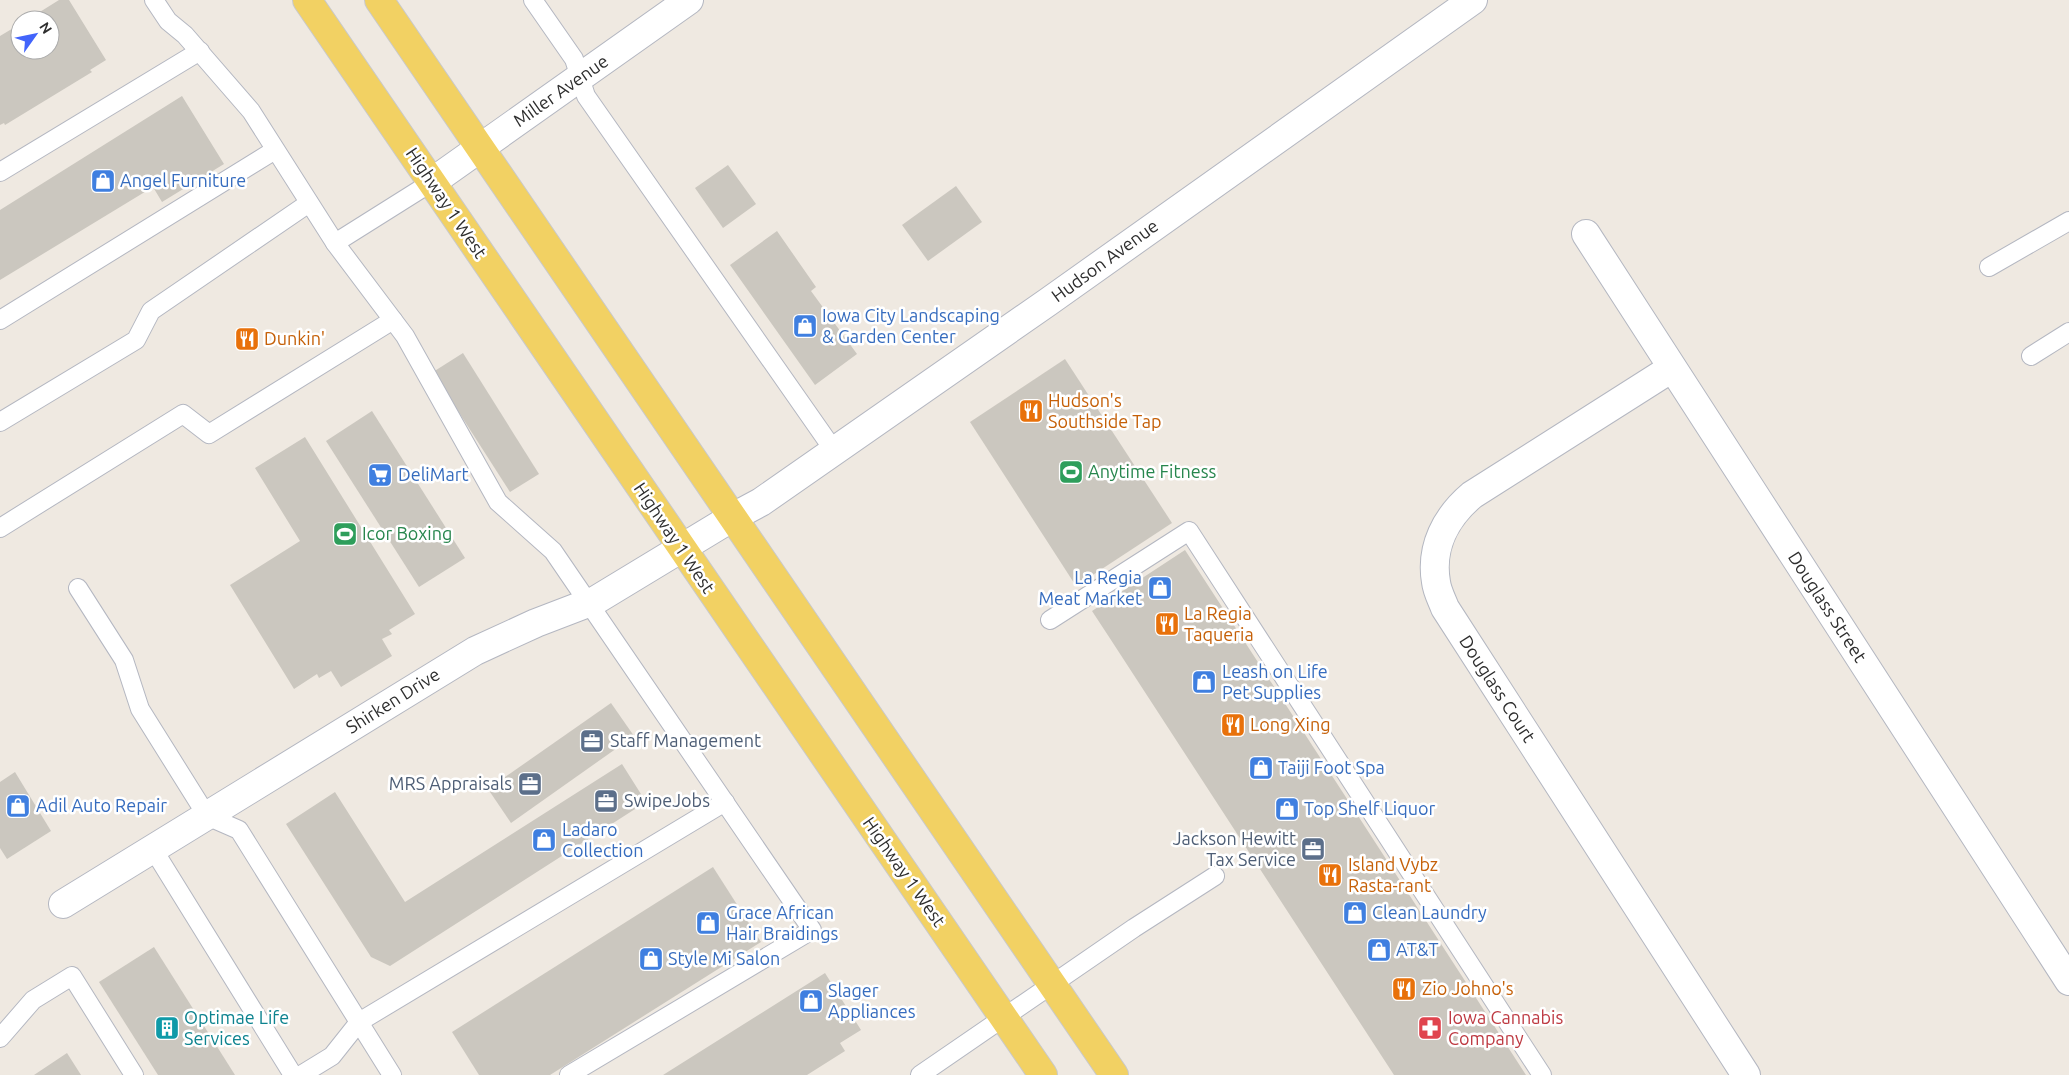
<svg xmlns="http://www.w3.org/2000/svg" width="2069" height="1075" font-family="Ubuntu,sans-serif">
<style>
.building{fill:#cbc7bf}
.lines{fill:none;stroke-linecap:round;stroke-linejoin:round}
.lane-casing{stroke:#b4b7c1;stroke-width:20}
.street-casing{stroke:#b4b7c1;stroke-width:30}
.primary-casing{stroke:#c9c9c9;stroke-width:30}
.lane{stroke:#fff;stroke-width:18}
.street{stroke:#fff;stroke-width:28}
.primary{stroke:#f2d163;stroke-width:28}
.labels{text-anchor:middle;stroke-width:5;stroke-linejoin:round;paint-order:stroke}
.street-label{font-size:18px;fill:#2e2e2e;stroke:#fff}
.shop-label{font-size:18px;fill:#366cbe;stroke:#fff;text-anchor:start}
.food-label{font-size:18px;fill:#c56008;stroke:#fff;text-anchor:start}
.leisure-label{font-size:18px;fill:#27864d;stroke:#fff;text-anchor:start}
.service-label{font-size:18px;fill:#4e5e75;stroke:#fff;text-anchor:start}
.culture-label{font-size:18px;fill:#0d838f;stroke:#fff;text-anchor:start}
.health-label{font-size:18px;fill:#be3a42;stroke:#fff;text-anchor:start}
</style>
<rect width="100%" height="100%" fill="#efe9e1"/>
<!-- building -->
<g class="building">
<path d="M 59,0 L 69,0 L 106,60 L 90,70 L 92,72 L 5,125 L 4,123 L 0,125 L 0,36 L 20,24 L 20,50 L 50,50 L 50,20 L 27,20 Z"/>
<path d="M 182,96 L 224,164 L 162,202 L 153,187 L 0,280 L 0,210 Z"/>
<path d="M 728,165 L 756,204 L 723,228 L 695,188 Z"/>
<path d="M 956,186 L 982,222 L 928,261 L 902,225 Z"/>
<path d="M 777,231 L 816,287 L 811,291 L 857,354 L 815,385 L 730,265 Z"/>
<path d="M 463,353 L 539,474 L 510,492 L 433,372 Z"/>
<path d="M 1065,359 L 1172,523 L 1076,586 L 970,422 Z"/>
<path d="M 372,411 L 465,558 L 419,587 L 326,441 Z"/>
<path d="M 305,437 L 415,614 L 389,630 L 392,634 L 382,639 L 392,656 L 341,687 L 331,671 L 319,678 L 317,674 L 294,689 L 230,585 L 300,541 L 255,468 Z"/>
<path d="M 1185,550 L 1351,805 L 1526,1075 L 1394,1075 L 1111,640 L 1092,611 Z"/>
<path d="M 611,703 L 634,736 L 511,823 L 488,789 Z"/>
<path d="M 622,764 L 646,802 L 390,966 L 371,957 L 286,824 L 335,792 L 405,902 Z"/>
<path d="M 15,772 L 51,831 L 7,859 L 0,848 L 0,782 Z"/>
<path d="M 713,867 L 761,942 L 550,1075 L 479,1075 L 452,1032 Z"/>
<path d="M 154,947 L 235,1075 L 158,1075 L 99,982 Z"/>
<path d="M 825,973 L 861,1030 L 840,1043 L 845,1051 L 807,1075 L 663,1075 Z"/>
<path d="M 67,1053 L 81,1075 L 34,1075 Z"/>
</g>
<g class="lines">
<defs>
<g id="lane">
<path d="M 154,0 L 168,21 L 185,35 L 251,111 L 335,243 L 405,336 L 498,502 L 553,551 L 812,930 L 569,1075"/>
<path d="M 533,0 L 574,59 L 586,96 L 835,452"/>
<path d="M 0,172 L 200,51"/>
<path d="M 335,243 L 432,182"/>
<path d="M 1989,267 L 2069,221"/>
<path d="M 0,320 L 275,150"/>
<path d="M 2031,356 L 2069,332"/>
<path d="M 0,422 L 136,340 L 151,311 L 309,203"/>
<path d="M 0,528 L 183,414 L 209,434 L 393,320"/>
<path d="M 78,588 L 124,660 L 140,709 L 207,816 L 239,830 L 392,1075"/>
<path d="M 1050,620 L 1189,531 L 1542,1075"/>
<path d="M 153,849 L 293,1075"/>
<path d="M 0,1038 L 33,1000 L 72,976 L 134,1075"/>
<path d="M 301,1075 L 332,1056 L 359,1022 L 725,802"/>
<path d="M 920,1075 L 1134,928 L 1215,876"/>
</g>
<g id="street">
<path d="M 432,182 L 689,0"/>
<path d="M 1586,234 L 2069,981"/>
<path d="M 1672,368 L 1472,495 C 1446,517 1430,547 1436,582 C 1437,591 1442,600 1445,608 L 1746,1075"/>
<path d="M 63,904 L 475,651 L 536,623 L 596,600 L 733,517 L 761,502 L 1048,302 L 1473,0"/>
</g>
<g id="primary">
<path d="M 307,0 L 1043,1075"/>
<path d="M 379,0 L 1114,1075"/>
</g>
</defs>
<!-- lane casing -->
<use href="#lane" class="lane-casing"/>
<!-- street casing -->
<use href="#street" class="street-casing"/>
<!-- primary casing -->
<use href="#primary" class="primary-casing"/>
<!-- lane -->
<use href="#lane" class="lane"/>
<!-- street -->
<use href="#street" class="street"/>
<!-- primary -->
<use href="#primary" class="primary"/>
</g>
<!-- icons -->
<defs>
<symbol id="shop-square" viewBox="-11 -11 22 22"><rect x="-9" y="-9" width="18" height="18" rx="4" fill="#3f7fe0" stroke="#fff"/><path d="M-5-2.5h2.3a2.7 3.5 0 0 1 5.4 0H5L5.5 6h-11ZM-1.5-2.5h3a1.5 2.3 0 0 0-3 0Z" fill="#fff"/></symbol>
<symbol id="restaurant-square" viewBox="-11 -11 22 22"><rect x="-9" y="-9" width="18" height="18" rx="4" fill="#e8710a" stroke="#fff"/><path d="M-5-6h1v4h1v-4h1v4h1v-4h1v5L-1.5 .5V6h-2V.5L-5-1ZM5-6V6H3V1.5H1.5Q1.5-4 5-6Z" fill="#fff"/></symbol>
<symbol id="stadium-square" viewBox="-11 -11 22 22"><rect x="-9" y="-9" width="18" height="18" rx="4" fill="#2e9e5b" stroke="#fff"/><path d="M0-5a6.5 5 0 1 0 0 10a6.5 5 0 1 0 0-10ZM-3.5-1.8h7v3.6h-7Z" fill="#fff"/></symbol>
<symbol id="supermarket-square" viewBox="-11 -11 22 22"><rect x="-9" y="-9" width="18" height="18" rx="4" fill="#3f7fe0" stroke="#fff"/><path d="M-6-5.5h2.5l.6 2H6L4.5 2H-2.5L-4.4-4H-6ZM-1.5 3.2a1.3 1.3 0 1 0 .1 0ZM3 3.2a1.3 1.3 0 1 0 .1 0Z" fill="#fff"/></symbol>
<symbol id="office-square" viewBox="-11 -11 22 22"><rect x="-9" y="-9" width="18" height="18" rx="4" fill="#5c6f8a" stroke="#fff"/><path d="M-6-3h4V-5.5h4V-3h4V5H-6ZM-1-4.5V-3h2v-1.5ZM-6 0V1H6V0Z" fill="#fff"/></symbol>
<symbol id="building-square" viewBox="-11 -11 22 22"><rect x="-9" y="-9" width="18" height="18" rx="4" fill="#0f9aa8" stroke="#fff"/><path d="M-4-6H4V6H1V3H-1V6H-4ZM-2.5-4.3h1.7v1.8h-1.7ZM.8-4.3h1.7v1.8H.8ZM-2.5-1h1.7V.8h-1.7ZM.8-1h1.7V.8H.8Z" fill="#fff"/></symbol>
<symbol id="pharmacy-square" viewBox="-11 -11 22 22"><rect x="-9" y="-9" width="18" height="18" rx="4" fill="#e0444e" stroke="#fff"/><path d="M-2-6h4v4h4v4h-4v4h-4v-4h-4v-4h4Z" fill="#fff"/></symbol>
</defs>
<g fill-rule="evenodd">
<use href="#shop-square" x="89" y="167" width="28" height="28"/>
<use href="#shop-square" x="791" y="312" width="28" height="28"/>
<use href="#restaurant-square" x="233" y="325" width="28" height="28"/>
<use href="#restaurant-square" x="1017" y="397" width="28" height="28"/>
<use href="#stadium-square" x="1057" y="458" width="28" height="28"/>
<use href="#supermarket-square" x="366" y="461" width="28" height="28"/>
<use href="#stadium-square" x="331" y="520" width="28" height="28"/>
<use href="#shop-square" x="1146" y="574" width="28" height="28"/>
<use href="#restaurant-square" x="1153" y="610" width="28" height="28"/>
<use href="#shop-square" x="1190" y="668" width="28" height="28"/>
<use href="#restaurant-square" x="1219" y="711" width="28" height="28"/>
<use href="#office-square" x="578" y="727" width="28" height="28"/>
<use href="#shop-square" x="1247" y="754" width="28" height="28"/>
<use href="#office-square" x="516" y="770" width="28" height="28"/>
<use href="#office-square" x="592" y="787" width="28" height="28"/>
<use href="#shop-square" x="4" y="792" width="28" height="28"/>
<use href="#shop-square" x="1273" y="795" width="28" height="28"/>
<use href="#shop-square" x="530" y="826" width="28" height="28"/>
<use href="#office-square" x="1299" y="835" width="28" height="28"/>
<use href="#restaurant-square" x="1316" y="861" width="28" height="28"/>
<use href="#shop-square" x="1341" y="899" width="28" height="28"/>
<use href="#shop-square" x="694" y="909" width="28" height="28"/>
<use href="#shop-square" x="1365" y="936" width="28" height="28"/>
<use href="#shop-square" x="637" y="945" width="28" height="28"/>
<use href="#restaurant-square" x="1390" y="975" width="28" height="28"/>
<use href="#shop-square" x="797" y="987" width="28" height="28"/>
<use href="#building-square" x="153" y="1014" width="28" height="28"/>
<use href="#pharmacy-square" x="1416" y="1014" width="28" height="28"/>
</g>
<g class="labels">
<!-- street labels -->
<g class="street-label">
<text transform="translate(561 91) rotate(-35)" y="6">Miller Avenue</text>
<text transform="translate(446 203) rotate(56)" y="6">Highway 1 West</text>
<text transform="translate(1105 261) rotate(-36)" y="6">Hudson Avenue</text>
<text transform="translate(674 538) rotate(56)" y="6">Highway 1 West</text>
<text transform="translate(1827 607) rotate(57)" y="6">Douglass Street</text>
<text transform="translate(1497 689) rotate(57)" y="6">Douglass Court</text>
<text transform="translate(393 701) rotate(-32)" y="6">Shirken Drive</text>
<text transform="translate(904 872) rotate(55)" y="6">Highway 1 West</text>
</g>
<!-- shop labels -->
<g class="shop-label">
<text x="120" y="187">Angel Furniture</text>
<text x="822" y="322">Iowa City Landscaping<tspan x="822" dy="21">&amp; Garden Center</tspan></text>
<text x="398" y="481">DeliMart</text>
<text x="1142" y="584" text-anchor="end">La Regia<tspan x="1142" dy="21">Meat Market</tspan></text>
<text x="1222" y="678">Leash on Life<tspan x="1222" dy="21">Pet Supplies</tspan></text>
<text x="1278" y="774">Taiji Foot Spa</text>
<text x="36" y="812">Adil Auto Repair</text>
<text x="1304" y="815">Top Shelf Liquor</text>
<text x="562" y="836">Ladaro<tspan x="562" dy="21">Collection</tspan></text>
<text x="726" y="919">Grace African<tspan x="726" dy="21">Hair Braidings</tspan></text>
<text x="1372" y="919">Clean Laundry</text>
<text x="1396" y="956">AT&amp;T</text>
<text x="668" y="965">Style Mi Salon</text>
<text x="828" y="997">Slager<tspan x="828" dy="21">Appliances</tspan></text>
</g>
<!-- food labels -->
<g class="food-label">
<text x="264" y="345">Dunkin'</text>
<text x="1048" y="407">Hudson's<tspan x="1048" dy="21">Southside Tap</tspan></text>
<text x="1184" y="620">La Regia<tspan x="1184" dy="21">Taqueria</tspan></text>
<text x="1250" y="731">Long Xing</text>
<text x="1348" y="871">Island Vybz<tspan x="1348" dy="21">Rasta-rant</tspan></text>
<text x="1422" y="995">Zio Johno's</text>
</g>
<!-- leisure labels -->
<g class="leisure-label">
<text x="1088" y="478">Anytime Fitness</text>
<text x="362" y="540">Icor Boxing</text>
</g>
<!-- service labels -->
<g class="service-label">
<text x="610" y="747">Staff Management</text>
<text x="512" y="790" text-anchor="end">MRS Appraisals</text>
<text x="624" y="807">SwipeJobs</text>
<text x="1296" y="845" text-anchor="end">Jackson Hewitt<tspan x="1296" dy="21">Tax Service</tspan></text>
</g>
<!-- culture labels -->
<g class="culture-label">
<text x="184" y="1024">Optimae Life<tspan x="184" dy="21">Services</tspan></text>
</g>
<!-- health labels -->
<g class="health-label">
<text x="1448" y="1024">Iowa Cannabis<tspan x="1448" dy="21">Company</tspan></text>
</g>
</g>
<!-- north arrow -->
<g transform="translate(35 35) rotate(57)"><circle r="24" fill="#ffffff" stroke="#ababab"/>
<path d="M0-4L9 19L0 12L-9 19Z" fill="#4264fb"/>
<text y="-8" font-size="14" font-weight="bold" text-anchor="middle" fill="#2e2e2e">N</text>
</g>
</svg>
